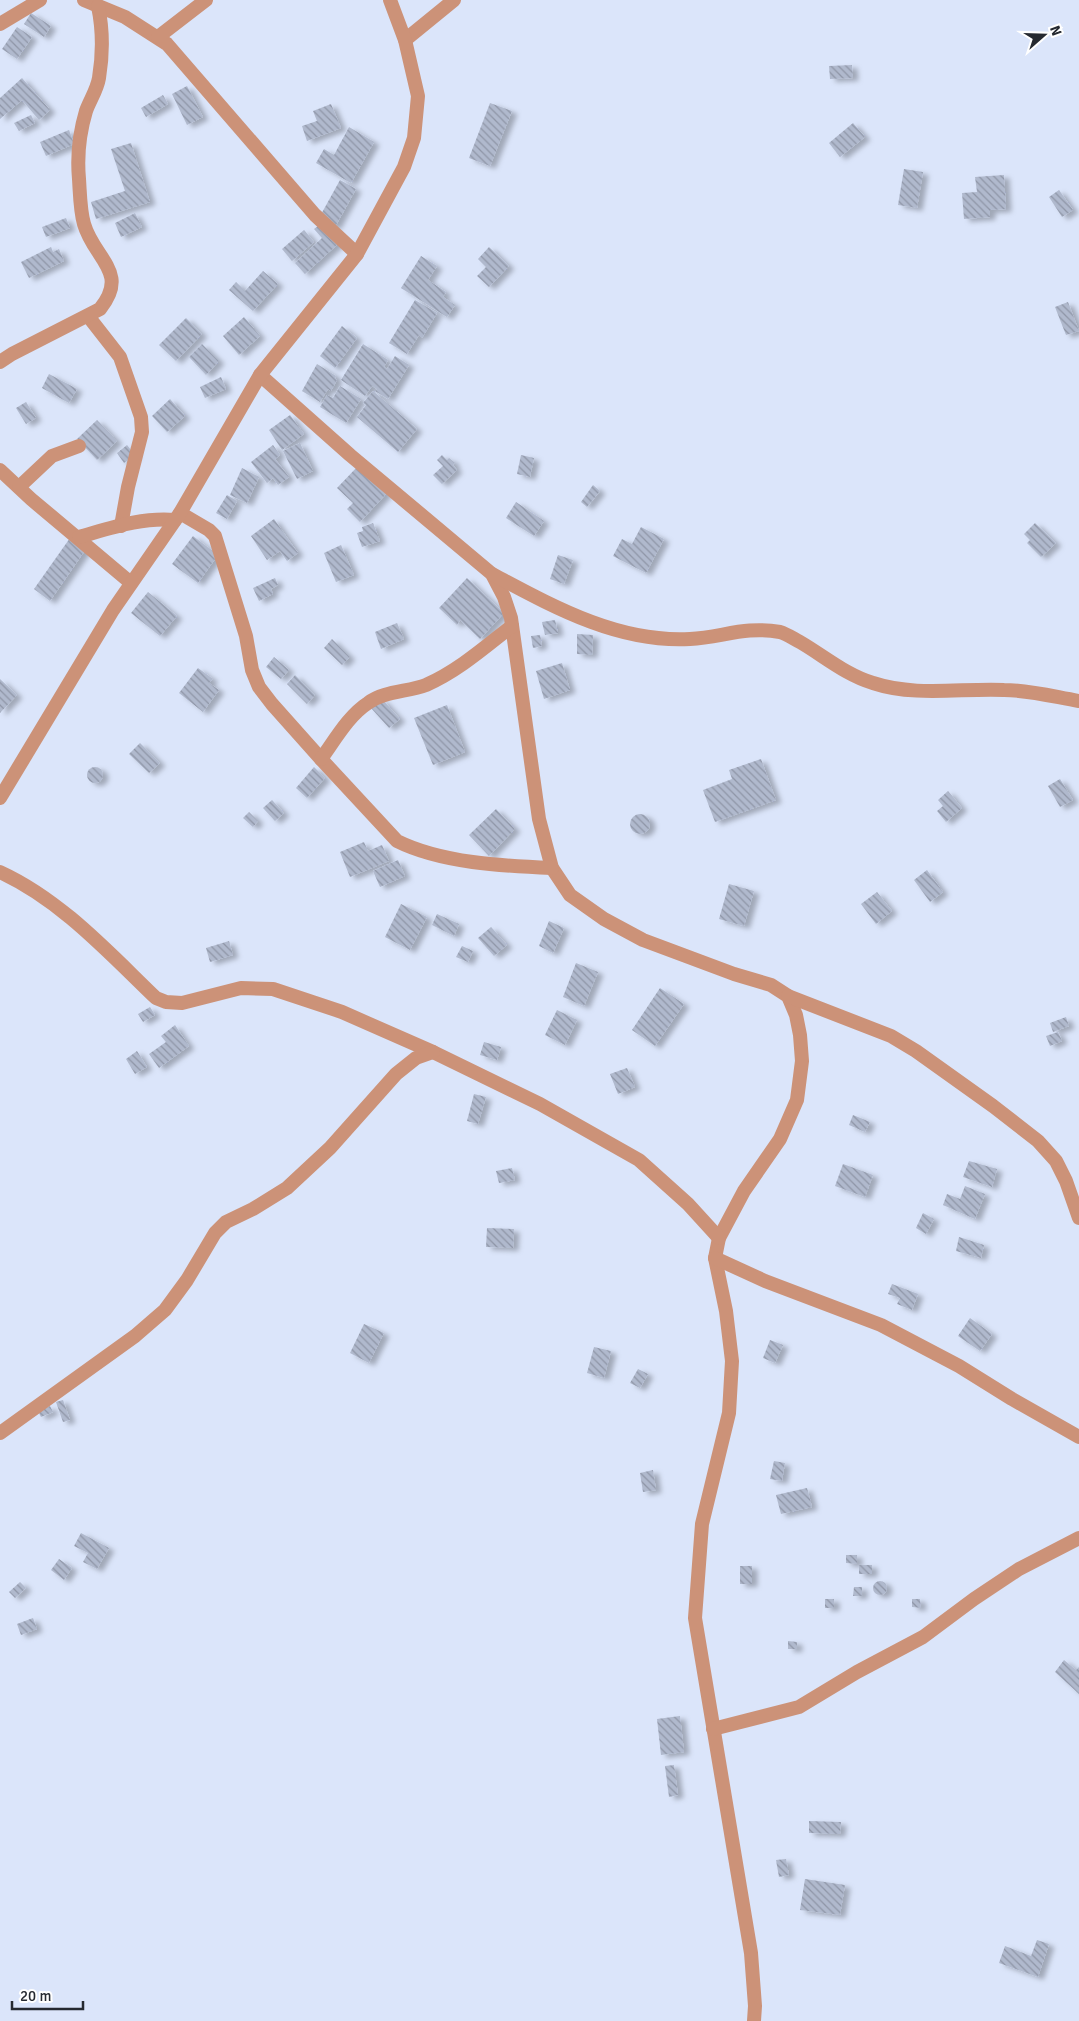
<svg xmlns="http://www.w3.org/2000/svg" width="1079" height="2021" font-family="Signika,sans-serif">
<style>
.building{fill:url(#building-back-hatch);filter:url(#shadow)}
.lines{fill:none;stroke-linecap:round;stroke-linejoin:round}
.minor{stroke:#cc9278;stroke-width:14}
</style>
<defs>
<pattern id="building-back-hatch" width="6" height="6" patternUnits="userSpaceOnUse" patternTransform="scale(1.25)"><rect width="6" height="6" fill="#b0b9cd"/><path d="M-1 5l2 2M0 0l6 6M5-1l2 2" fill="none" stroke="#8f96a7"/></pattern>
<filter id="shadow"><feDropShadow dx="5.5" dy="3" stdDeviation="2.5" flood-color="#0004"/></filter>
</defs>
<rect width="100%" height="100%" fill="#dbe5fa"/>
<!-- building -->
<g class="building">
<path d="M 31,13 L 51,26 L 44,37 L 24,24 Z"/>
<path d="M 17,27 L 32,37 L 17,59 L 2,49 Z"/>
<path d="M 852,65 L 853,78 L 830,79 L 829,66 Z"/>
<path d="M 22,78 L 50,110 L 39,120 L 22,100 L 0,119 L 0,98 Z"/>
<path d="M 187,86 L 203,117 L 187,125 L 172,94 Z"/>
<path d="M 163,95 L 168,104 L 146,117 L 141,108 Z"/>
<path d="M 490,103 L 512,111 L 490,166 L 469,158 Z"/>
<path d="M 331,104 L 341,128 L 307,141 L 302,126 L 317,121 L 313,111 Z"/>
<path d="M 31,115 L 35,123 L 19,131 L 14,123 Z"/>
<path d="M 853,123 L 865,137 L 840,157 L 829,143 Z"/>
<path d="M 349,127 L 374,142 L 351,183 L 316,163 L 324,149 L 334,155 Z"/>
<path d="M 69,130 L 74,144 L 46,156 L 40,142 Z"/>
<path d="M 131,143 L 150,202 L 96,219 L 91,202 L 125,191 L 111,149 Z"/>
<path d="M 904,169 L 923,172 L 917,208 L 898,205 Z"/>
<path d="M 1004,175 L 1006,209 L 990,210 L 990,217 L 964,219 L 962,193 L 977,192 L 975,177 Z"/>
<path d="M 340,180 L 356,189 L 335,227 L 319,218 Z"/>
<path d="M 1059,190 L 1073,210 L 1062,217 L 1049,197 Z"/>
<path d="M 135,213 L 142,227 L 121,237 L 115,223 Z"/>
<path d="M 66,218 L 70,228 L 46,237 L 42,227 Z"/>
<path d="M 322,223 L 339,243 L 305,274 L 295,263 L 322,238 L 314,229 Z"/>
<path d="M 304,230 L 314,242 L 292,261 L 282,249 Z"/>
<path d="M 51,247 L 53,252 L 59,249 L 64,261 L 29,278 L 21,262 Z"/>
<path d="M 489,247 L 509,266 L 489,287 L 477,276 L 486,267 L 478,259 Z"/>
<path d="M 421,256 L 437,266 L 428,280 L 446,292 L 443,297 L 455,305 L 447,317 L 401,288 Z"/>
<path d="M 263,271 L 278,284 L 253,311 L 229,290 L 236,282 L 245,291 Z"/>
<path d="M 415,300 L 437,313 L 422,338 L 419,335 L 407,354 L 389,343 Z"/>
<path d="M 1068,302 L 1079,331 L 1066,335 L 1055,307 Z"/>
<path d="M 244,317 L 260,336 L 239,355 L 223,336 Z"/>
<path d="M 186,318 L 202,334 L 176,361 L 159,345 Z"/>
<path d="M 342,326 L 357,338 L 335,368 L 320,356 Z"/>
<path d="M 202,344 L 219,361 L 206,375 L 189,357 Z"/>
<path d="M 363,344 L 388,360 L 384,367 L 387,369 L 395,356 L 409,365 L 388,399 L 375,391 L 377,389 L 372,386 L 365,396 L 341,380 Z"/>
<path d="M 317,364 L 336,376 L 335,378 L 337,380 L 331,391 L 328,389 L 320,402 L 302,391 Z"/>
<path d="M 49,374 L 77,389 L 69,403 L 42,388 Z"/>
<path d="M 221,377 L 226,389 L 205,398 L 200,387 Z"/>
<path d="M 340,386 L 361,399 L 346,423 L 320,407 L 327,395 L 333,398 Z"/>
<path d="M 373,391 L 417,429 L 398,452 L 357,417 L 366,405 L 363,403 Z"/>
<path d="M 170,399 L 185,416 L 167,432 L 152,416 Z"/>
<path d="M 26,402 L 36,418 L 26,424 L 16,408 Z"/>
<path d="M 290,415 L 304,434 L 282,450 L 269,430 Z"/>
<path d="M 97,420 L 117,441 L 97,460 L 77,439 Z"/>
<path d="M 300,443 L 313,471 L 297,479 L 283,451 Z"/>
<path d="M 127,445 L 135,455 L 124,463 L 117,453 Z"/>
<path d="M 273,445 L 280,455 L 275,459 L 289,477 L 278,485 L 273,478 L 267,483 L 251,462 Z"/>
<path d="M 442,455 L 447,460 L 449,458 L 455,463 L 453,465 L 457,470 L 442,484 L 433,475 L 443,466 L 437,460 Z"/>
<path d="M 521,455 L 534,458 L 530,477 L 517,474 Z"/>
<path d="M 358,466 L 387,493 L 360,522 L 347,509 L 353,503 L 337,488 Z"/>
<path d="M 242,468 L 259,477 L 247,503 L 230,495 Z"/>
<path d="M 593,485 L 600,491 L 587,507 L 581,502 Z"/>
<path d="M 227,495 L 237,501 L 227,519 L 216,513 Z"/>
<path d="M 516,502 L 544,521 L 534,536 L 506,518 Z"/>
<path d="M 274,519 L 298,553 L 287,561 L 280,551 L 267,560 L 251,536 Z"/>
<path d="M 373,523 L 380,541 L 362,547 L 357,533 L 363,531 L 362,527 Z"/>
<path d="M 1035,523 L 1056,543 L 1041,557 L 1027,543 L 1030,540 L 1024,534 Z"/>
<path d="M 641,527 L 664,539 L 646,573 L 613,556 L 622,539 L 632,544 Z"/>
<path d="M 193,536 L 218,555 L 198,583 L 172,564 Z"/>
<path d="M 70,538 L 86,549 L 50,601 L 34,589 Z"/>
<path d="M 341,545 L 354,575 L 336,582 L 324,553 Z"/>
<path d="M 558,555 L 573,560 L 564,584 L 550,579 Z"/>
<path d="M 275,578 L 278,585 L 271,589 L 273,594 L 259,601 L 253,588 Z"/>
<path d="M 467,578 L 504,613 L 480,639 L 460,620 L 457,625 L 439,608 Z"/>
<path d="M 148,592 L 177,616 L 160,636 L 131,613 Z"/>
<path d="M 555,620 L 558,633 L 545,635 L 542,622 Z"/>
<path d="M 397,623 L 404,639 L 381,649 L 375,632 Z"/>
<path d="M 577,634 L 593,635 L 592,655 L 577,654 Z"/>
<path d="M 540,635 L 542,646 L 533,648 L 531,636 Z"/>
<path d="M 332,639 L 350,657 L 342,665 L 324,648 Z"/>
<path d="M 274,657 L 289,670 L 281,679 L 266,667 Z"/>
<path d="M 562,663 L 570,690 L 544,699 L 536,671 Z"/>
<path d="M 198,668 L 213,679 L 209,683 L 219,690 L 203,712 L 179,693 Z"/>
<path d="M 295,675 L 315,695 L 307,704 L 287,684 Z"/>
<path d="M 0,679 L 17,695 L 0,713 Z"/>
<path d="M 382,699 L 400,719 L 389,728 L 371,708 Z"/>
<path d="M 447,705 L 465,752 L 433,765 L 414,718 Z"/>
<path d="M 140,743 L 160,763 L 149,773 L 129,754 Z"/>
<path d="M 761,759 L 776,800 L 715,822 L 703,790 L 732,779 L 729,770 Z"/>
<circle cx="95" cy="775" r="8"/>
<path d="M 314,767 L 325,778 L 307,798 L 296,788 Z"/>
<path d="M 1060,779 L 1073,800 L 1060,807 L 1048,786 Z"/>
<path d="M 948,791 L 962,808 L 946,822 L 937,811 L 943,806 L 938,800 Z"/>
<path d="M 272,800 L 284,813 L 275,821 L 263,808 Z"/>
<path d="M 496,809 L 515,829 L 489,856 L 469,835 Z"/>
<path d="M 249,812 L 258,821 L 253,827 L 243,818 Z"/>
<circle cx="640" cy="824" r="10"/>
<path d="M 364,842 L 368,851 L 382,845 L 389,861 L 350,877 L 340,852 Z"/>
<path d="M 398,860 L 405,876 L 380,887 L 373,871 Z"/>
<path d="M 927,870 L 943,892 L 930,902 L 914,880 Z"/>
<path d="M 729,884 L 754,891 L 744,926 L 719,919 Z"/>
<path d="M 877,892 L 892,911 L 876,924 L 861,904 Z"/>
<path d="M 401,904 L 427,917 L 410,950 L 385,937 Z"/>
<path d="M 437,914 L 459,924 L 454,936 L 432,925 Z"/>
<path d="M 549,921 L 564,928 L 553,953 L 539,946 Z"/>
<path d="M 491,927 L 507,945 L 494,956 L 478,938 Z"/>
<path d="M 229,941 L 233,955 L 210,962 L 206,948 Z"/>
<path d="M 462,946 L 473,951 L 468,962 L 456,957 Z"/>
<path d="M 576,963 L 598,972 L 584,1006 L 563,997 Z"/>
<path d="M 660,988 L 684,1004 L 655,1046 L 632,1030 Z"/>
<path d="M 150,1007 L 155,1015 L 143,1022 L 138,1014 Z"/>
<path d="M 557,1010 L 577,1020 L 565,1045 L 545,1035 Z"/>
<path d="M 1066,1017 L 1069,1026 L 1053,1032 L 1050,1023 Z"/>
<path d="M 175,1025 L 189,1046 L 159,1068 L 149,1054 L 166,1042 L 161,1036 Z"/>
<path d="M 1058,1032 L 1062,1041 L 1050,1046 L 1046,1036 Z"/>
<path d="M 484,1042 L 501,1047 L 497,1060 L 480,1055 Z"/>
<path d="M 137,1051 L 147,1067 L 135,1074 L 126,1059 Z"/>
<path d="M 627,1068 L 635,1087 L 618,1094 L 610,1074 Z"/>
<path d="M 474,1094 L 486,1097 L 478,1124 L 467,1121 Z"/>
<path d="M 853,1115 L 870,1122 L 865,1132 L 849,1125 Z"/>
<path d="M 969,1161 L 997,1169 L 992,1187 L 963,1177 Z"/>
<path d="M 843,1164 L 873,1175 L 865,1197 L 835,1186 Z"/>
<path d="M 512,1168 L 515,1180 L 499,1183 L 496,1171 Z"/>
<path d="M 965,1186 L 985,1194 L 975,1219 L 943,1205 L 947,1194 L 960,1199 Z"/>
<path d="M 923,1213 L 934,1219 L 926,1234 L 916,1228 Z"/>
<path d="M 487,1228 L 514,1229 L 513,1248 L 486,1247 Z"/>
<path d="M 959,1237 L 984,1245 L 981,1258 L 956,1251 Z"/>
<path d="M 892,1284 L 918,1294 L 912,1310 L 897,1304 L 900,1298 L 888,1294 Z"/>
<path d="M 970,1318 L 992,1334 L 980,1351 L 958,1336 Z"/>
<path d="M 364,1324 L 384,1333 L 369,1363 L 350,1353 Z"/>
<path d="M 770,1340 L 783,1345 L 775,1363 L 763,1358 Z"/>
<path d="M 594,1347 L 611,1351 L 604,1378 L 587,1373 Z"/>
<path d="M 638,1369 L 648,1374 L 640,1388 L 630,1383 Z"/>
<path d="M 63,1400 L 70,1420 L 63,1422 L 56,1402 Z"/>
<path d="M 50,1406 L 53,1412 L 41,1417 L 38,1411 Z"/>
<path d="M 774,1461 L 785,1463 L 782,1481 L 770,1479 Z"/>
<path d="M 653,1470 L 656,1490 L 643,1492 L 640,1473 Z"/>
<path d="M 807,1488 L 812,1507 L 781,1514 L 776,1495 Z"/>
<path d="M 81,1533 L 109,1548 L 97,1569 L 83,1562 L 88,1553 L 74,1546 Z"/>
<path d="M 846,1555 L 857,1555 L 857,1564 L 846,1563 Z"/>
<path d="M 59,1559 L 72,1568 L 64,1580 L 51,1570 Z"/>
<rect x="859" y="1565" width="13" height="9"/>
<rect x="740" y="1566" width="12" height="18"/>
<circle cx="880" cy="1588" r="7"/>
<path d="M 20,1582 L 26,1588 L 15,1598 L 9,1592 Z"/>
<path d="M 854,1587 L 862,1587 L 862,1596 L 853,1596 Z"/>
<rect x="825" y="1599" width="9" height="9"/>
<path d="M 912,1599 L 920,1599 L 921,1608 L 912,1607 Z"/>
<path d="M 33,1618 L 37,1629 L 21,1635 L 17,1624 Z"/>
<path d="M 788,1641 L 797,1642 L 797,1649 L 788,1649 Z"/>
<path d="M 1064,1660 L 1076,1670 L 1079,1667 L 1079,1694 L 1055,1672 Z"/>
<path d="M 680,1716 L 684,1752 L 661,1755 L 657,1719 Z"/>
<path d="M 674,1765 L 678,1795 L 669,1797 L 665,1766 Z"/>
<path d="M 809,1821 L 841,1822 L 840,1834 L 809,1833 Z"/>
<path d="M 786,1859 L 789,1875 L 779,1877 L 776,1860 Z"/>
<path d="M 805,1879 L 845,1885 L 840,1915 L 800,1910 Z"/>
<path d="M 1037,1940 L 1049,1944 L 1038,1977 L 999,1963 L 1005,1946 L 1031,1956 Z"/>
</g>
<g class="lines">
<!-- minor -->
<g class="minor">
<path d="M 84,0 L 125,17 L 167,44 L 315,215 L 357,254"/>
<path d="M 0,24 L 40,0"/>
<path d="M 158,37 L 206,0"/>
<path d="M 405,40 L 454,0"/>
<path d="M 88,316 L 120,357 L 141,417 L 142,432 L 128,487 L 121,526"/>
<path d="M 0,362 L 12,354 L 100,309 C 130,272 94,259 84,224 C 80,210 80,193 79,179 C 77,157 80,131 86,111 C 90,100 97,90 99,78 C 103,54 103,30 98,6"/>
<path d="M 260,375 L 350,455 L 492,574 L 504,597 L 511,618 L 539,819 L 552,868 L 570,895 L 604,919 L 643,940 L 734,974 L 771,985 L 788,996 L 796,1015 L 800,1035 L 802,1061 L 797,1100 L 780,1139 L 744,1191 L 719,1238 L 715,1258 L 726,1311 L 732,1361 L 729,1413 L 702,1524 L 695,1618 L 751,1953 L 755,2006 L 754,2021"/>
<path d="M 0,470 L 31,499 L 131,583"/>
<path d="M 19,487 L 52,456 L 79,446"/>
<path d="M 180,513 L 209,530 L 215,536 L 246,636 L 252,670 L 259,687 L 272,704 L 321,759 L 397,841 C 441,863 503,866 552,868"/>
<path d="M 79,537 C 111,528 142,517 175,520"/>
<path d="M 492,574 C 554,607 618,643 690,639 C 723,637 745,626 780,632 C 787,634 794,639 800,642 C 824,656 846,675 873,683 C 915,697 961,688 1004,690 C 1029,690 1055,697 1079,701"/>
<path d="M 321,759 C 335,740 348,716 368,703 C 384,691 408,692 426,685 C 458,671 485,647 512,626"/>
<path d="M 0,798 L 113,610 L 180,513 L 260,375 L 357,254 L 404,167 L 414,138 L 418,96 L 405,40 L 390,0"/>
<path d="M 0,872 C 61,900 108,952 156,998 L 166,1002 L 182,1003 L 241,988 L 273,989 L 342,1012 L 433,1052 L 540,1104 L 639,1160 L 688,1204 L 719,1238"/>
<path d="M 788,996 L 891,1036 L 916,1051 L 993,1106 L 1038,1141 L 1056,1161 L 1066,1181 L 1079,1218"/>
<path d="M 715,1258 L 765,1281 L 881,1325 L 959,1366 L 1012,1399 L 1079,1437"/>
<path d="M 0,1433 L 135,1336 L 165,1310 L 187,1280 L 215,1233 L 226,1222 L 253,1209 L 287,1188 L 330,1148 L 396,1074 L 416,1058 L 433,1052"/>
<path d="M 713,1729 L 799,1707 L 857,1672 L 923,1637 L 974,1599 L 1019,1569 L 1079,1538"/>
</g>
</g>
<!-- north arrow -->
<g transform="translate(1044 35) rotate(70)" stroke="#ffffff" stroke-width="4" paint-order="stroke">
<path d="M0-4L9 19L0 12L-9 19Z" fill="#252930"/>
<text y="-8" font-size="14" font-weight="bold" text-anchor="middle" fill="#252930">N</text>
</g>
<!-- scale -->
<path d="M12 2001v8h71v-8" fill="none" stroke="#252930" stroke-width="2.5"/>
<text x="20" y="2001" font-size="15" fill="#252930" stroke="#ffffff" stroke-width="4" paint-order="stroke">20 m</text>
</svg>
